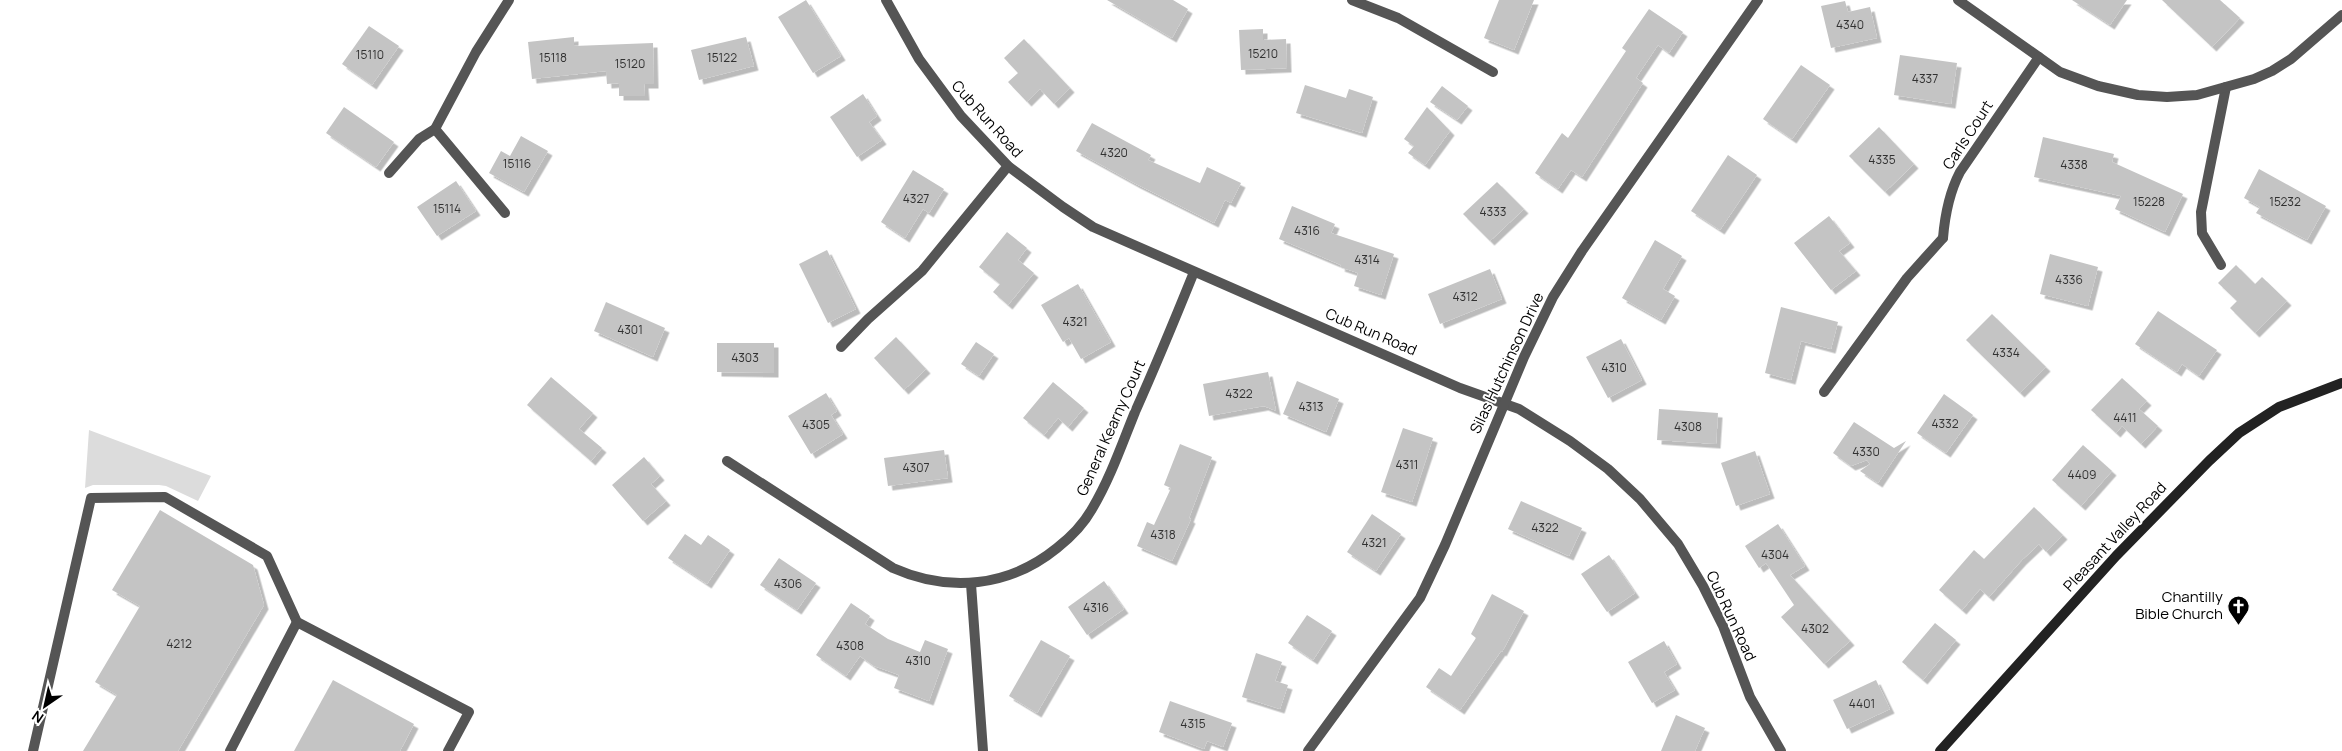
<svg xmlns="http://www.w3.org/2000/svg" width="2342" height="751" font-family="Manrope,sans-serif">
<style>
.green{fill:#dcdcdc}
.building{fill:#c4c4c4;filter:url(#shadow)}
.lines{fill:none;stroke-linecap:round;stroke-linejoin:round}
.lane{stroke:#555;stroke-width:10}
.street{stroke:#555;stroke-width:10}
.secondary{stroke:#222;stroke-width:10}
.labels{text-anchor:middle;stroke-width:4;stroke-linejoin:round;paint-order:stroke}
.number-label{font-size:12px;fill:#313131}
.street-label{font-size:15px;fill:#000;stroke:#fff}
.poi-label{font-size:15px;fill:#000;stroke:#fff;text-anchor:end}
</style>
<defs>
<filter id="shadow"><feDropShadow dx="4.5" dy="4.5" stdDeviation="0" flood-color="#0004"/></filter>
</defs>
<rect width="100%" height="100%" fill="#fff"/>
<!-- green -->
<path class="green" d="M 89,430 L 211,476 L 198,501 L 166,486 L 159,485 L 93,485 L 85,488 Z"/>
<!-- building -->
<g class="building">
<path d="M 806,0 L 841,56 L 813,73 L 778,17 Z"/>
<path d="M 1107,0 L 1173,0 L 1188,9 L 1172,38 Z"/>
<path d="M 1499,0 L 1534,0 L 1514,50 L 1484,38 Z"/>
<path d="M 2072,0 L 2127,0 L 2110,25 Z"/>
<path d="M 2162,0 L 2220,0 L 2240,18 L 2212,47 Z"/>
<path d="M 1845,1 L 1848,12 L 1870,7 L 1877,38 L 1831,48 L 1821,6 Z"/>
<path d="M 1649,9 L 1683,32 L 1669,53 L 1658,45 L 1636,78 L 1643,83 L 1582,177 L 1571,170 L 1558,189 L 1535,173 L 1562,133 L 1568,138 L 1626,51 L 1622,48 Z"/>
<path d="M 369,26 L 399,46 L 372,85 L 342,64 Z"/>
<path d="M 1263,29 L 1263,40 L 1286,39 L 1287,68 L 1241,70 L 1239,30 Z"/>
<path d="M 574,37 L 574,46 L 653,43 L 654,84 L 644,84 L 645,96 L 619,96 L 619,83 L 607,84 L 606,71 L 532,79 L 528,42 Z"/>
<path d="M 746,37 L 754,66 L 699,80 L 691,50 Z"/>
<path d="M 1024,39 L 1070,88 L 1054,104 L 1040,89 L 1027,102 L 1008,82 L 1018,73 L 1004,58 Z"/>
<path d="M 1900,55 L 1957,63 L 1951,104 L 1894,95 Z"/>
<path d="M 1801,65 L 1830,85 L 1792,139 L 1763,119 Z"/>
<path d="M 1305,85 L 1346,98 L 1349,89 L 1373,97 L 1362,133 L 1296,113 Z"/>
<path d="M 1442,86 L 1468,106 L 1457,120 L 1430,102 Z"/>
<path d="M 863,94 L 877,116 L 869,122 L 882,140 L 857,157 L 830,117 Z"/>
<path d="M 344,107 L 394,142 L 376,167 L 326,133 Z"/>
<path d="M 1427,107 L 1450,131 L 1425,165 L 1408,153 L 1414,146 L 1404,139 Z"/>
<path d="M 1092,123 L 1151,155 L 1148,160 L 1200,183 L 1207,167 L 1241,183 L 1231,203 L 1225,200 L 1214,223 L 1136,184 L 1076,151 Z"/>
<path d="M 1879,127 L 1914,164 L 1885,192 L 1849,156 Z"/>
<path d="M 521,136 L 548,151 L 524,192 L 489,173 L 501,151 L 510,156 Z"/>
<path d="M 2043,137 L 2114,154 L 2112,162 L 2183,194 L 2165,232 L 2115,209 L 2121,196 L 2034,177 Z"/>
<path d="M 1728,155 L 1757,175 L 1720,230 L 1691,211 Z"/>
<path d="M 2259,169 L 2326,206 L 2307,240 L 2256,213 L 2260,207 L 2244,198 Z"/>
<path d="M 913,170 L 944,189 L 929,213 L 923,209 L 905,238 L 881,222 Z"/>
<path d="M 456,181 L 476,211 L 437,236 L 417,207 Z"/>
<path d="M 1497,182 L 1524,209 L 1490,241 L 1463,214 Z"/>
<path d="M 1292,206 L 1335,224 L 1331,233 L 1394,254 L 1381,295 L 1354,286 L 1358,273 L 1340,267 L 1341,265 L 1279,239 Z"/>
<path d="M 1829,216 L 1850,243 L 1839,251 L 1856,271 L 1831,290 L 1794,243 Z"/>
<path d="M 1007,232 L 1027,248 L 1018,260 L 1034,273 L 1008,305 L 993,292 L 1000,284 L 979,267 Z"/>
<path d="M 1655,240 L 1682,256 L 1663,289 L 1675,296 L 1661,320 L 1622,298 Z"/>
<path d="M 827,250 L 856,309 L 828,323 L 799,264 Z"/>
<path d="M 2050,254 L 2098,267 L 2088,306 L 2040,294 Z"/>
<path d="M 2236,265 L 2255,284 L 2262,277 L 2287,301 L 2255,333 L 2230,308 L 2237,301 L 2218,283 Z"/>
<path d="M 1490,269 L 1502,299 L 1440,324 L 1428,294 Z"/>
<path d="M 1078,284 L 1111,342 L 1081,359 L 1069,338 L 1063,342 L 1041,305 Z"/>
<path d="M 606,302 L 665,328 L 653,357 L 594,331 Z"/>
<path d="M 1781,307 L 1838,322 L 1831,349 L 1801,341 L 1791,380 L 1765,373 Z"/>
<path d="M 2158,311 L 2217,350 L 2199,376 L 2182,364 L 2177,372 L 2135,344 Z"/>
<path d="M 1992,314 L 2046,367 L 2020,393 L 1966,340 Z"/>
<path d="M 896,337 L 926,369 L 904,390 L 874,358 Z"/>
<path d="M 1621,339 L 1642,380 L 1608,398 L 1586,357 Z"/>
<path d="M 976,342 L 994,354 L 979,376 L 961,364 Z"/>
<path d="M 717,343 L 774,343 L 774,373 L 717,372 Z"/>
<path d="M 1268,372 L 1276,411 L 1264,406 L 1209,416 L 1203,384 Z"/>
<path d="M 551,377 L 593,413 L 579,429 L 602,448 L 591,461 L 527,405 Z"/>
<path d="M 2122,378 L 2147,401 L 2139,409 L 2158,426 L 2141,444 L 2122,426 L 2116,433 L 2091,410 Z"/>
<path d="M 1297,381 L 1339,399 L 1326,432 L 1283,414 Z"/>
<path d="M 1053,382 L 1084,408 L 1068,427 L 1058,418 L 1044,435 L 1023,418 Z"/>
<path d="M 826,393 L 837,411 L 831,415 L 843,434 L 811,454 L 788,416 Z"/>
<path d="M 1944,394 L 1973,415 L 1946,453 L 1917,433 Z"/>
<path d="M 1659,409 L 1718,413 L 1716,444 L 1657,440 Z"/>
<path d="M 1854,422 L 1894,448 L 1906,441 L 1878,483 L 1860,471 L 1870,464 L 1867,460 L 1851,466 L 1833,453 Z"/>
<path d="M 1403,428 L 1433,438 L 1412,502 L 1381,492 Z"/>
<path d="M 1180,444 L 1212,457 L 1189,518 L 1191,519 L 1172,561 L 1137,546 L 1147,522 L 1154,525 L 1171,488 L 1164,485 Z"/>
<path d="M 2083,445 L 2112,471 L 2081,506 L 2052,480 Z"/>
<path d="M 944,450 L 948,478 L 888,486 L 884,458 Z"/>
<path d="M 1755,451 L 1770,494 L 1736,506 L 1721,463 Z"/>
<path d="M 644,457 L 660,476 L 651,484 L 666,501 L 643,521 L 612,485 Z"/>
<path d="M 1521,501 L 1582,528 L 1569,556 L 1508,529 Z"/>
<path d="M 2034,507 L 2063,535 L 2046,552 L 2039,544 L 2022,560 L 1989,597 L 1980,589 L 1962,610 L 1939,590 L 1974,550 L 1984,559 Z"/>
<path d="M 160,510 L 253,565 L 264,605 L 178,751 L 83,751 L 117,695 L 95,682 L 140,606 L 112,590 Z"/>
<path d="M 1372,514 L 1401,534 L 1376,571 L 1347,552 Z"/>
<path d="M 1778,524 L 1805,566 L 1790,575 L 1850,641 L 1824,664 L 1781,617 L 1794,605 L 1766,563 L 1759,568 L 1745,546 Z"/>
<path d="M 685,534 L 701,545 L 708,535 L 730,550 L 707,584 L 668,558 Z"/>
<path d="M 1609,555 L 1635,593 L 1607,612 L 1581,574 Z"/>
<path d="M 779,558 L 816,583 L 797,610 L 760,585 Z"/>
<path d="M 1104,581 L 1124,609 L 1087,635 L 1068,607 Z"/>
<path d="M 1492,594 L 1524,611 L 1502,652 L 1501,651 L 1460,710 L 1426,687 L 1439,668 L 1451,676 L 1476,638 L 1471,634 Z"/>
<path d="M 851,603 L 870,616 L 865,624 L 888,639 L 920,652 L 925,640 L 948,649 L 929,701 L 894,688 L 899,675 L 874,666 L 860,656 L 846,676 L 816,655 Z"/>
<path d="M 1307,615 L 1332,631 L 1313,660 L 1288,643 Z"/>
<path d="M 1935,623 L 1956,640 L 1923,680 L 1902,662 Z"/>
<path d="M 1041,640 L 1070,656 L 1037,713 L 1009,696 Z"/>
<path d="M 1664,641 L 1677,664 L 1664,672 L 1675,690 L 1652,703 L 1628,662 Z"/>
<path d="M 1256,653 L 1282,662 L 1275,681 L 1288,685 L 1280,709 L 1242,697 Z"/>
<path d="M 333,680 L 414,724 L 400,751 L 294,751 Z"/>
<path d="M 1876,680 L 1890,709 L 1847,729 L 1833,700 Z"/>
<path d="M 1170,701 L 1232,723 L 1223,747 L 1207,741 L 1204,749 L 1159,732 Z"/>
<path d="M 1676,715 L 1705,728 L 1695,751 L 1661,751 Z"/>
</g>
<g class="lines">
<!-- lane -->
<g class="lane">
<path d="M 1352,0 L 1398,18 L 1493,72"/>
<path d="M 435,129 L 505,213"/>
<path d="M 389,173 L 419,139 L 435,129 L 476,52 L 509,0"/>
<path d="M 2221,265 L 2202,233 L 2201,212 L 2226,87"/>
<path d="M 841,347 L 868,319 L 922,271 L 1008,166"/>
<path d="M 1824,392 L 1907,278 L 1943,238"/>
<path d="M 971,584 L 983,751"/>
<path d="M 33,751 L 91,498 L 165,497 L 267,556 L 297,622 L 469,712 L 448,751"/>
<path d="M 230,751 L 297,622"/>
</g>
<!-- street -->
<g class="street">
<path d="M 886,0 L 919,59 L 961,116 L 1008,166 L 1063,207 L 1093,227 L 1460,388 L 1519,409 L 1570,441 L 1608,469 L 1640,499 L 1678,544 L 1703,586 L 1723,626 L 1750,697 L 1781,751"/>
<path d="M 1958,0 L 2060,72 L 2098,86 L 2138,95 L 2167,97 L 2197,95 L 2254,79 L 2272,71 L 2291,59 L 2342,15"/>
<path d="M 1943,238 C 1945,214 1949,193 1960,172 L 2039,57"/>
<path d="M 727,461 L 893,568 C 949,593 1009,587 1057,548 C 1071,537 1083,525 1092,509 C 1110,479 1122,444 1135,412 C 1156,365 1175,319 1194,272"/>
<path d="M 1308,751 L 1420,598 L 1445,545 L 1524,357 L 1553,297 L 1582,251 L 1758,0"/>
</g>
<!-- secondary -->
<path class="secondary" d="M 1940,751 L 2116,556 L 2209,461 L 2239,433 L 2279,407 L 2342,383"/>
</g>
<!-- icons -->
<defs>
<symbol id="church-pin" viewBox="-11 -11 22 30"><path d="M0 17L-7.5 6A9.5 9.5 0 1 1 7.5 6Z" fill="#000" stroke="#fff"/><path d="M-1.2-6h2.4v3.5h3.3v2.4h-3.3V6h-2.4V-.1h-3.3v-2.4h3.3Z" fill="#fff"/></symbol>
</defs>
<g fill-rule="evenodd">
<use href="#church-pin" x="2226" y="594" width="25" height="34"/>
</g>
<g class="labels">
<!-- number labels -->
<g class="number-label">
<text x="1850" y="29">4340</text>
<text x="1263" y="58">15210</text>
<text x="370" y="59">15110</text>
<text x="553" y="62">15118</text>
<text x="722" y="62">15122</text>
<text x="630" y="68">15120</text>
<text x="1925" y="83">4337</text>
<text x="1114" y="157">4320</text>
<text x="1882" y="164">4335</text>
<text x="517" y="168">15116</text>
<text x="2074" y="169">4338</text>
<text x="916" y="203">4327</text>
<text x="2149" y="206">15228</text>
<text x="2285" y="206">15232</text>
<text x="447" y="213">15114</text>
<text x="1493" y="216">4333</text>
<text x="1307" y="235">4316</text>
<text x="1367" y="264">4314</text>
<text x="2069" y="284">4336</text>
<text x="1465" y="301">4312</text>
<text x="1075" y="326">4321</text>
<text x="630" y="334">4301</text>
<text x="2006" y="357">4334</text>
<text x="745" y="362">4303</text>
<text x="1614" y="372">4310</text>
<text x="1239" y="398">4322</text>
<text x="1311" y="411">4313</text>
<text x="2125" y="422">4411</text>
<text x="1945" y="428">4332</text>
<text x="816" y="429">4305</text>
<text x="1688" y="431">4308</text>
<text x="1866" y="456">4330</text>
<text x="1407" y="469">4311</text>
<text x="916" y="472">4307</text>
<text x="2082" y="479">4409</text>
<text x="1545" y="532">4322</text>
<text x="1163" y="539">4318</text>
<text x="1374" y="547">4321</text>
<text x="1775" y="559">4304</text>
<text x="788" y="588">4306</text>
<text x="1096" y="612">4316</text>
<text x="1815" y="633">4302</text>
<text x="179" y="648">4212</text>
<text x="850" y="650">4308</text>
<text x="918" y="665">4310</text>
<text x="1862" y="708">4401</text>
<text x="1193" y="728">4315</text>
</g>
<!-- street labels -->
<g class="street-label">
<text transform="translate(987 119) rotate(48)" y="5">Cub Run Road</text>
<text transform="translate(1968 135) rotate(-57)" y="5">Carls Court</text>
<text transform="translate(1371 332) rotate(23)" y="5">Cub Run Road</text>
<text transform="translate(1507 363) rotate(-65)" y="5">Silas Hutchinson Drive</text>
<text transform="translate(1111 428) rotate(-66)" y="5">General Kearny Court</text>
<text transform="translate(2115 537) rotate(-47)" y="5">Pleasant Valley Road</text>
<text transform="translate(1731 616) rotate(65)" y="5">Cub Run Road</text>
</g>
<!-- poi labels -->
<g class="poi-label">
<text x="2223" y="602">Chantilly<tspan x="2223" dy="17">Bible Church</tspan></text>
</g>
</g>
<!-- north arrow -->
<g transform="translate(45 706) rotate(214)" stroke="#ffffff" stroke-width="4" paint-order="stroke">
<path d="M0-4L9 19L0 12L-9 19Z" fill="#000000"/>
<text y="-8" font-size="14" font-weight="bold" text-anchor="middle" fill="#000000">N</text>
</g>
</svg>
